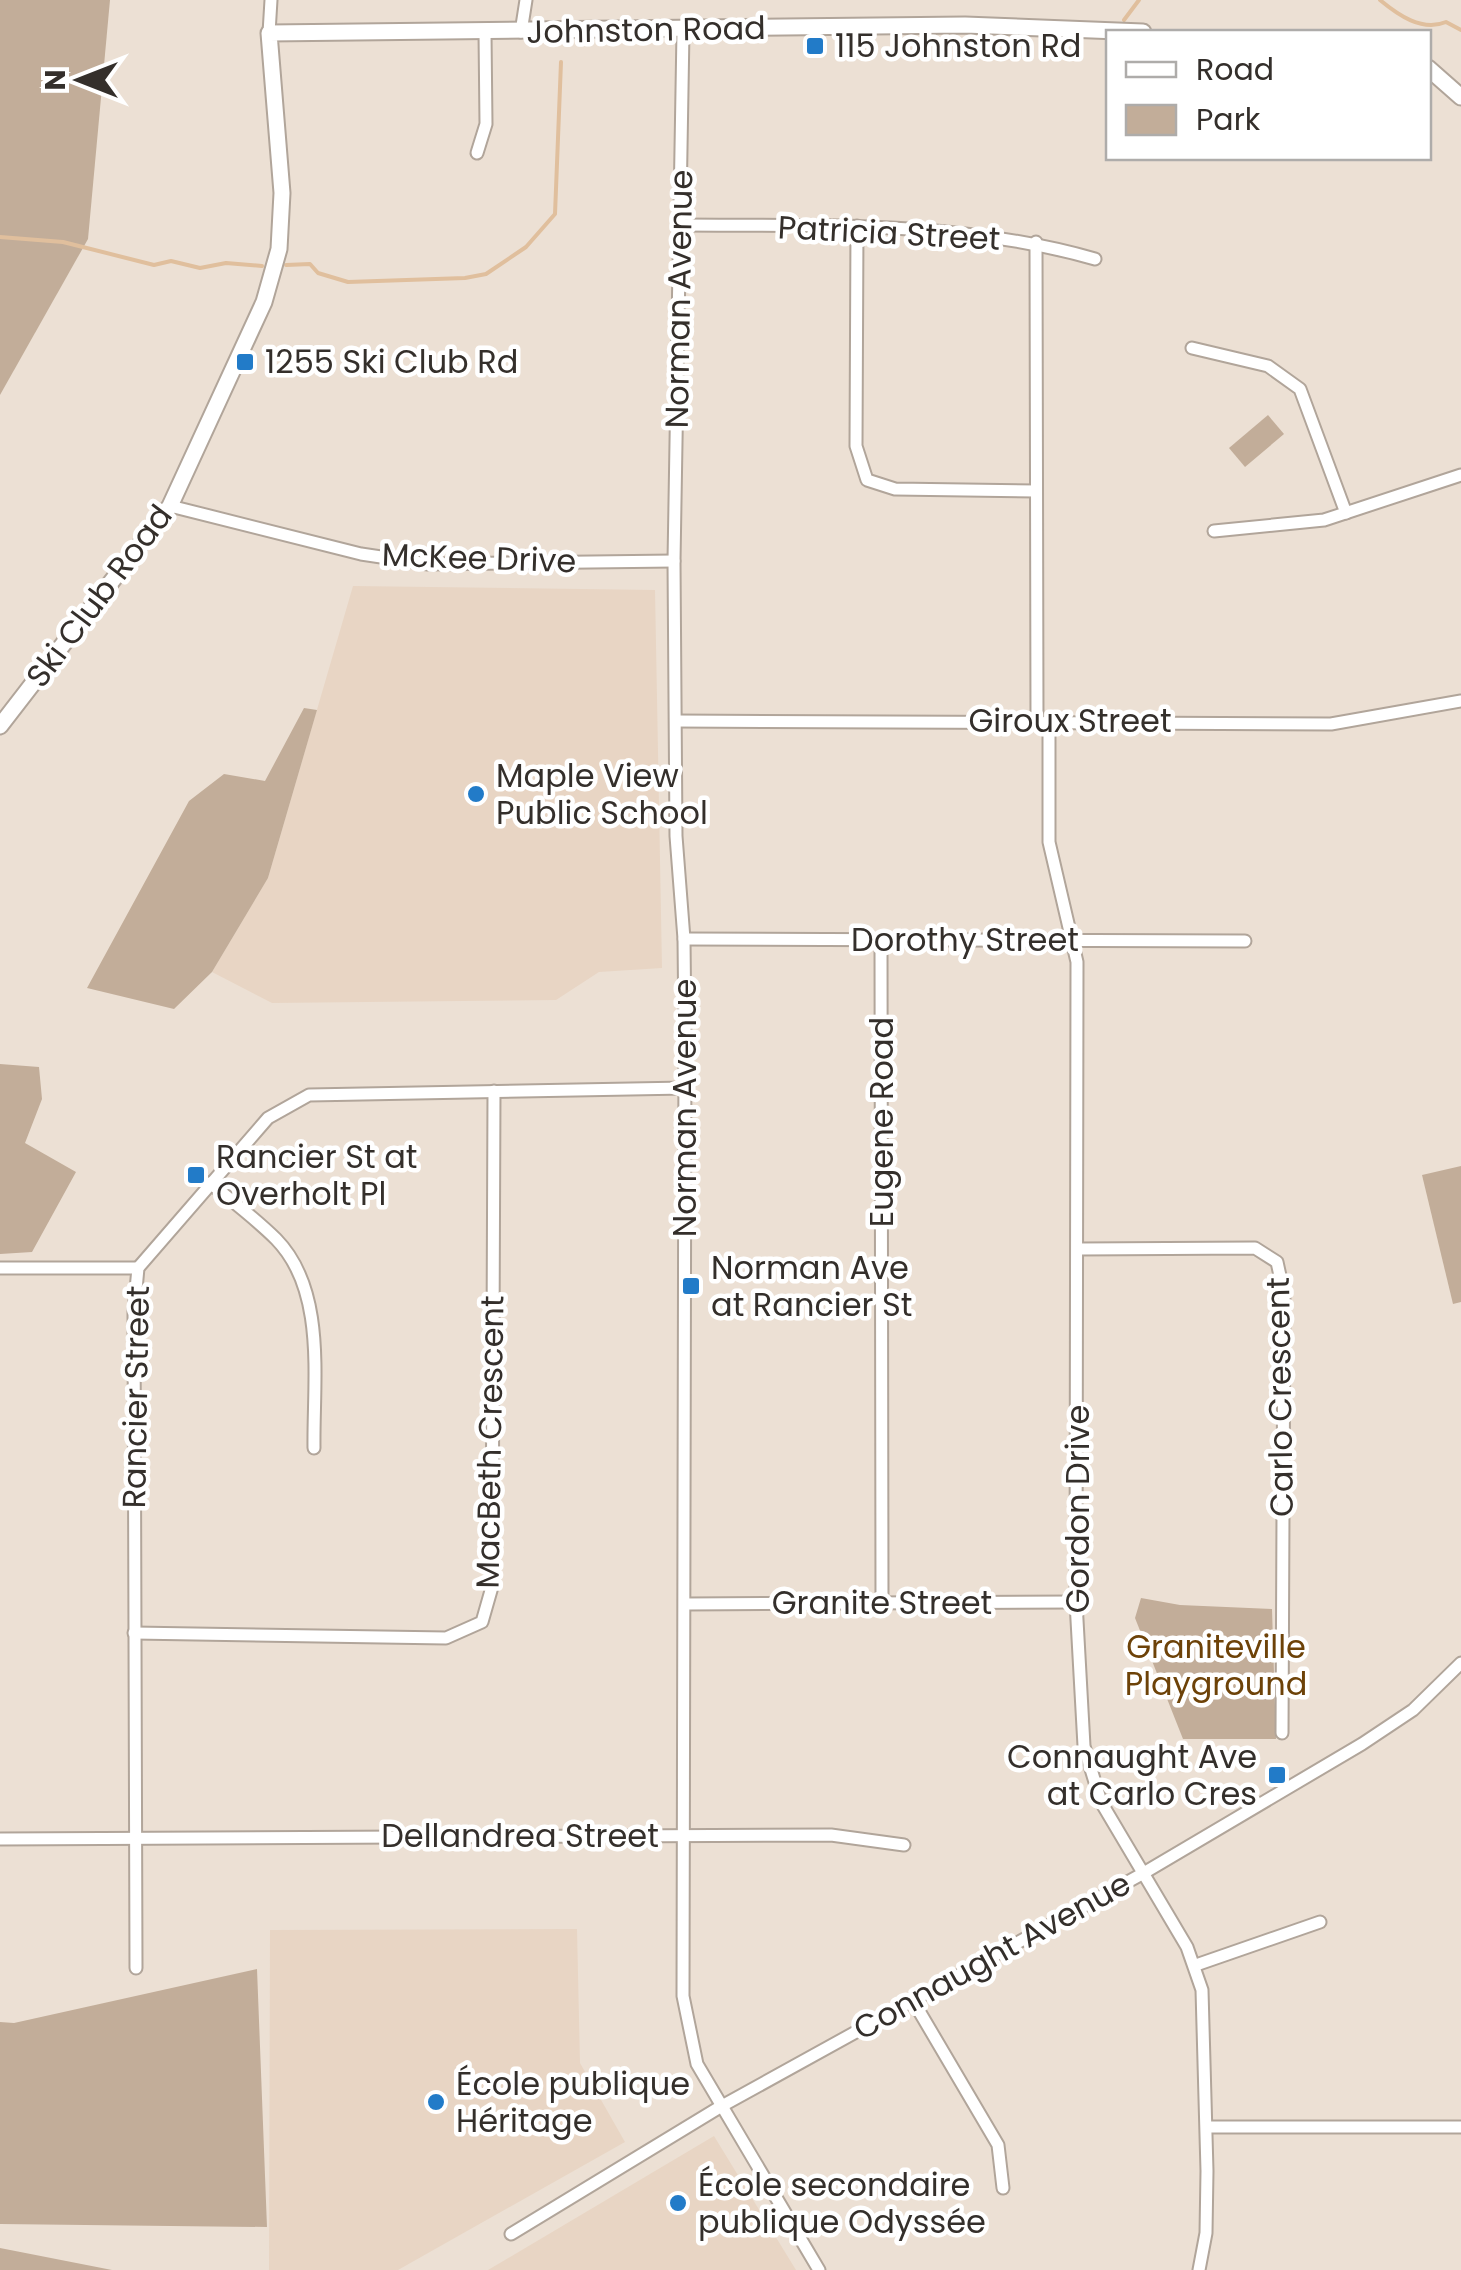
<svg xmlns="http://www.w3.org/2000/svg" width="1461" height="2270" font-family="Poppins,sans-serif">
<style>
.built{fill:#e8d5c4}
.green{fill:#c2ad99}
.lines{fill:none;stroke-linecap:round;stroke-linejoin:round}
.stream{stroke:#e0bf9d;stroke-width:4}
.minor-casing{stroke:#b1a59a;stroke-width:15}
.tertiary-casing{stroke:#b1a59a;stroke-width:19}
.minor{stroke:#fff;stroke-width:11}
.tertiary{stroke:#fff;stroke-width:15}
.poi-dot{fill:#227bc8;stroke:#fff;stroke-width:4}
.labels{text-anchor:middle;stroke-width:9;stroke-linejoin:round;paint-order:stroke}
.street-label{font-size:32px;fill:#342f2b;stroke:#fff}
.poi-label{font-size:32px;fill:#342f2b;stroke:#fff;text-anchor:start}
.park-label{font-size:32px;fill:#6d4208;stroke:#fff}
</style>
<rect width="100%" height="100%" fill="#ece0d4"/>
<!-- built -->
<g class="built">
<path d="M 353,586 L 655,590 L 662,968 L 599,972 L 556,1000 L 272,1003 L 212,972 L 268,878 Z"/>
<path d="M 577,1929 L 580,2063 L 625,2142 L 398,2270 L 269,2270 L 270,1930 Z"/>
<path d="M 714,2136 L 796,2270 L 488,2270 Z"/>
</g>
<!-- green -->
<g class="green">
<path d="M 0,0 L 110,0 L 88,239 L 0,395 Z"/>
<path d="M 1268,415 L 1284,434 L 1245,467 L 1229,448 Z"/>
<path d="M 304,708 L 317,710 L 268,878 L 212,972 L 174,1009 L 87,988 L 189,801 L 224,774 L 265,781 Z"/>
<path d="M 0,1064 L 39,1067 L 42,1099 L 25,1143 L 76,1172 L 32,1252 L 0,1254 Z"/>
<path d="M 1461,1166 L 1461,1302 L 1453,1304 L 1422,1175 Z"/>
<path d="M 1141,1598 L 1180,1605 L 1272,1609 L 1276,1739 L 1183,1739 L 1135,1618 Z"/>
<path d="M 257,1969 L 267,2227 L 0,2224 L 0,2022 L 14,2023 Z"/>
<path d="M 0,2248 L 112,2270 L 0,2270 Z"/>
</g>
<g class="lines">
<!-- stream -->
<g class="stream">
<path d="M 1380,0 C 1398,15 1422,32 1446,22 L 1461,30"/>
<path d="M 1124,20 L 1139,0"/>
<path d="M 0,237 L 63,242 L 154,265 L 171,261 L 200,268 L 226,263 L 262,266"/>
<path d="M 286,265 L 310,264 L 318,273 L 348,282 L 465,278 L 486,274 L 526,247 L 555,214 L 561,62"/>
</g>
<defs>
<g id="minor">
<path d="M 683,31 L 674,561 L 676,836 L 684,939 L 685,1034 L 683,1996 L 697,2064 L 819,2270"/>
<path d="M 521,32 L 526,0"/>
<path d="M 269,33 L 271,0"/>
<path d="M 477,153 L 486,124 L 485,33"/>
<path d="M 680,225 C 820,226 959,220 1095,259"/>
<path d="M 857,226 L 856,446 L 867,480 L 895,489 L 1035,491"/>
<path d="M 1036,242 L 1037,721"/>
<path d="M 1192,348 L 1268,366 L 1300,389 L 1346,513"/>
<path d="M 170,506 L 361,554 L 428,564 L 674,561"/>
<path d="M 1214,531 L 1324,520 L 1461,475"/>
<path d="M 1049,720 L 1049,842 L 1077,962 L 1076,1602 L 1084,1746 L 1101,1802 L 1187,1947 L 1202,1990 L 1207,2171 L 1206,2233 L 1199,2270"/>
<path d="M 676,721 L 1331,724 L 1461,701"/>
<path d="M 684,939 L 1245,941"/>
<path d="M 881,941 L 882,1602"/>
<path d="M 210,1183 C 232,1201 256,1219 276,1239 C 327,1291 313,1381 314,1448"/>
<path d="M 1080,1249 L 1255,1248 L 1277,1262 L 1284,1294 L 1282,1733"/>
<path d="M 0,1268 L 138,1268"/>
<path d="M 687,1604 L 1076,1602"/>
<path d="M 134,1633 L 446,1638 L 482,1622 L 492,1587 L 494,1091"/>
<path d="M 0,1839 L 831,1835 L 904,1845"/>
<path d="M 1196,1965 L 1320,1922"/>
<path d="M 136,1968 L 134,1311 L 138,1268 L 268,1118 L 309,1095 L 685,1088"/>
<path d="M 912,1999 L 998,2145 L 1003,2188"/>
<path d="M 1207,2127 L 1461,2127"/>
<path d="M 511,2234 L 720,2107 L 1142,1874 L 1362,1744 L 1413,1710 L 1461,1663"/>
</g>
<g id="tertiary">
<path d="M 1428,68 L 1461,97"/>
<path d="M 0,726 L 170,506 L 264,302 L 279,249 L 282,193 L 269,33 L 965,25 L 1143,32"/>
</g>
</defs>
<!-- minor casing -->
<use href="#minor" class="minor-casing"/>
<!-- tertiary casing -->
<use href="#tertiary" class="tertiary-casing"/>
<!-- minor -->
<use href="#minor" class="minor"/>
<!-- tertiary -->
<use href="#tertiary" class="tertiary"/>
</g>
<!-- markers -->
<g class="poi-dot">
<rect x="805" y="36" width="20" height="20" rx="5"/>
<rect x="235" y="352" width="20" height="20" rx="5"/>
<circle cx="476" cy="794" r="10"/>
<rect x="186" y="1165" width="20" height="20" rx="5"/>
<rect x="681" y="1276" width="20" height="20" rx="5"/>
<rect x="1267" y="1765" width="20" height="20" rx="5"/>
<circle cx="436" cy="2102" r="10"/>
<circle cx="678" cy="2203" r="10"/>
</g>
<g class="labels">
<!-- street labels -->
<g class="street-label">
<text transform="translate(646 30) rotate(-1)" y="11">Johnston Road</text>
<text transform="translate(889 233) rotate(3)" y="11">Patricia Street</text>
<text transform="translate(679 299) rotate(-89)" y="11">Norman Avenue</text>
<text transform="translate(479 558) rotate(2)" y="11">McKee Drive</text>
<text transform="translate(99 596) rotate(-53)" y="11">Ski Club Road</text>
<text x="1070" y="732">Giroux Street</text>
<text x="965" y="951">Dorothy Street</text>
<text transform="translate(685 1108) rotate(-90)" y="11">Norman Avenue</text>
<text transform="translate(882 1122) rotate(-90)" y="11">Eugene Road</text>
<text transform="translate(136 1397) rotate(-89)" y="11">Rancier Street</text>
<text transform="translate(1280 1397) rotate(-91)" y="11">Carlo Crescent</text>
<text transform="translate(490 1442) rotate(-89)" y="11">MacBeth Crescent</text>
<text transform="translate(1078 1509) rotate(-90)" y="11">Gordon Drive</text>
<text x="882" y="1614">Granite Street</text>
<text x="520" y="1847">Dellandrea Street</text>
<text transform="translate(992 1956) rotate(-29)" y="11">Connaught Avenue</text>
</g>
<!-- poi labels -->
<g class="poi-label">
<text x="835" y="57">115 Johnston Rd</text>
<text x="265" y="373">1255 Ski Club Rd</text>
<text x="496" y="787">Maple View<tspan x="496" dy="37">Public School</tspan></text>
<text x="216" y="1168">Rancier St at<tspan x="216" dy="37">Overholt Pl</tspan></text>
<text x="711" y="1279">Norman Ave<tspan x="711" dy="37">at Rancier St</tspan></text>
<text x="1257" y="1768" text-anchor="end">Connaught Ave<tspan x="1257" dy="37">at Carlo Cres</tspan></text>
<text x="456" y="2095">École publique<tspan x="456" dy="37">Héritage</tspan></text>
<text x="698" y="2196">École secondaire<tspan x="698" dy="37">publique Odyssée</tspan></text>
</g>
<!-- park labels -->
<g class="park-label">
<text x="1216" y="1658">Graniteville<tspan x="1216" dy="37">Playground</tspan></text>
</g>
</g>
<!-- legend -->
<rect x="1106" y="30" width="325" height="130" fill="#ffffff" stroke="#aeacaa" stroke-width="2.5"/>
<rect x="1126" y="62" width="50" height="15" fill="#ffffff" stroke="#aeacaa" stroke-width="2.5"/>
<text x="1196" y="80" font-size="30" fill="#342f2b">Road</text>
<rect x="1126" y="105" width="50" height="30" fill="#c2ad99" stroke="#aeacaa" stroke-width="2.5"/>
<text x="1196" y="130" font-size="30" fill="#342f2b">Park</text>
<!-- north arrow -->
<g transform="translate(80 80) rotate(270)" stroke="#ffffff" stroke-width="8" paint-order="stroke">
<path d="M0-8L18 38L0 25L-18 38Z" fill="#342f2b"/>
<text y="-15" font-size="28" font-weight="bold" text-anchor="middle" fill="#342f2b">N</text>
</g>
</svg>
